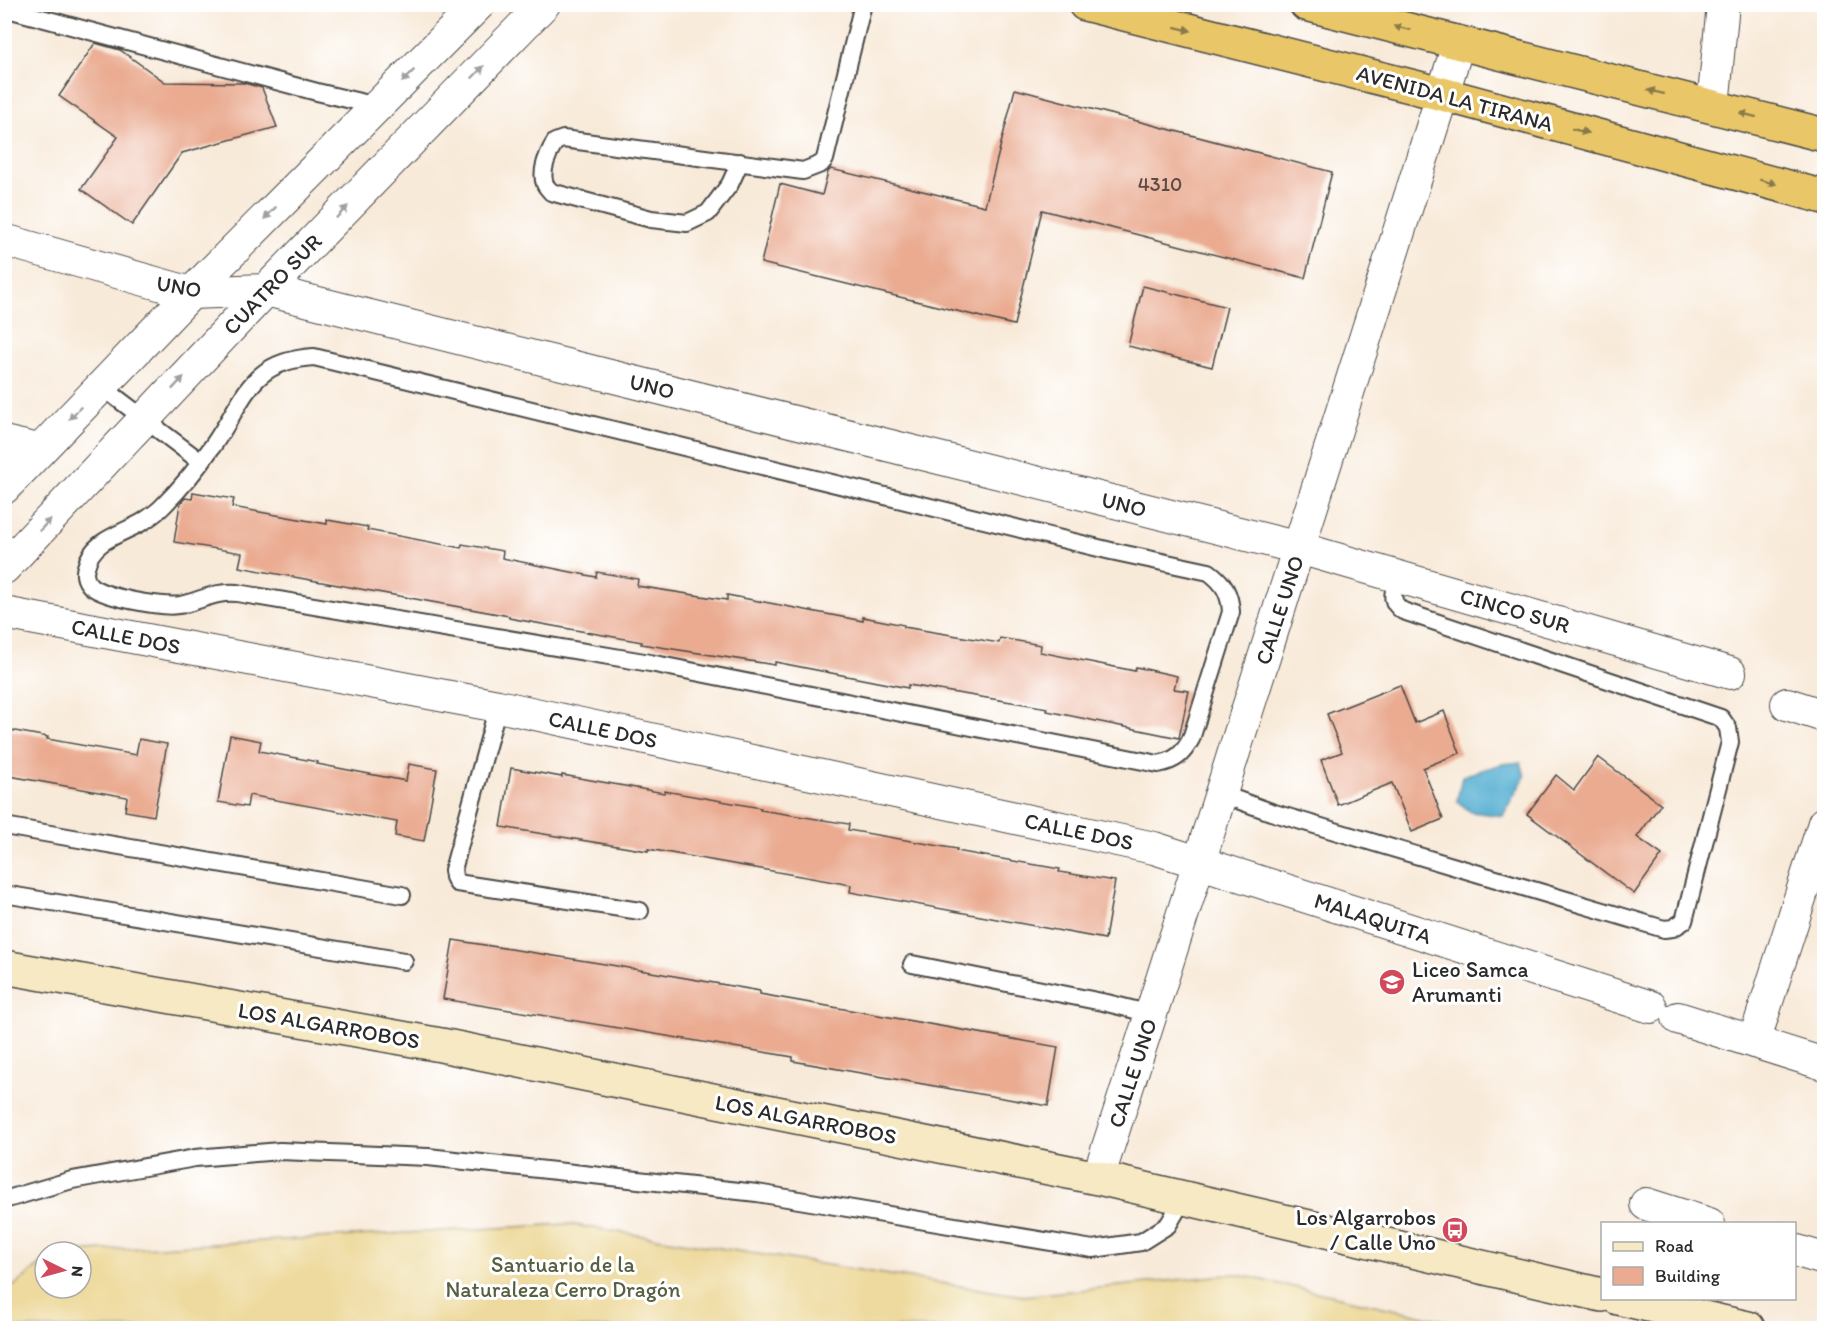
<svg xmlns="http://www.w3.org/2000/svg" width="1829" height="1333" font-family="Itim,sans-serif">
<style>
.sand{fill:#eeda9e;stroke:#8c8264;stroke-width:1.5}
.water{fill:#53aed1;stroke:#3f6c7e;stroke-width:1.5}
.building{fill:#eaab91}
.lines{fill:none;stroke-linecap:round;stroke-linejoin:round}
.lane-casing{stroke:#4a4845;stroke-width:20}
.street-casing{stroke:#4a4845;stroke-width:34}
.secondary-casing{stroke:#4a4845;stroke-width:36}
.highway-casing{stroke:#4a4845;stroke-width:36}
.lane{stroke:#fff;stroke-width:16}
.street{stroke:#fff;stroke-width:32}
.secondary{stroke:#f6e9c3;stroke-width:33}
.highway{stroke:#e9c769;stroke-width:33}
.oneway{fill:#8a794a}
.oneway2{fill:#a0a0a0}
.labels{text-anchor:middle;stroke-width:6;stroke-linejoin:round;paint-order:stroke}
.number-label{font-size:20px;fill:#5b4b44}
.street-label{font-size:22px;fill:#2b2b2b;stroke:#fff}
.poi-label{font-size:22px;fill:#2b2b2b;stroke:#fff;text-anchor:start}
.park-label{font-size:22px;fill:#565f3f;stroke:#fff}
</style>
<rect width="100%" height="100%" fill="#fff"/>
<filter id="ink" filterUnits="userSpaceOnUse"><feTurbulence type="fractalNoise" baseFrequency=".0167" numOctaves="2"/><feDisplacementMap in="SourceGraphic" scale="12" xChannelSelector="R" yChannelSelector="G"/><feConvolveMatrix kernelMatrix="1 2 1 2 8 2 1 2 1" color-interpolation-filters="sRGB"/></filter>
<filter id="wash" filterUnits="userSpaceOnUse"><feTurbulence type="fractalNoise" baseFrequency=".008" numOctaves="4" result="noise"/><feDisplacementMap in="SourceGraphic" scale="24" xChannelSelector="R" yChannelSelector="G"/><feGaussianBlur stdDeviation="1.35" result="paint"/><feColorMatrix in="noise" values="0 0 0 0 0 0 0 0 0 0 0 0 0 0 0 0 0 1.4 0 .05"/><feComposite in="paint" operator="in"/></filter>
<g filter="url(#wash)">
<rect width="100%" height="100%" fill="#f8ead9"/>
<!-- sand -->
<path class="sand" d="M 568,1224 L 1023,1296 L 1235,1274 L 1478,1328 L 5,1328 L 5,1293 L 45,1261 L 45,1288 L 81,1288 L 81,1252 L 70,1252 Z"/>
<!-- water -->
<path class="water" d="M 1521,762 L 1525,777 L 1514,795 L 1503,816 L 1471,812 L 1457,801 L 1462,776 L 1502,764 Z"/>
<g id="blocks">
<!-- building -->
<g class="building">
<path d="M 95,43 L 120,50 L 165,82 L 244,83 L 262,88 L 277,127 L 182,153 L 132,225 L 81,189 L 118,137 L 59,96 Z"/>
<path d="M 1015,89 L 1332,172 L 1305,278 L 1042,210 L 1014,325 L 761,263 L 780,184 L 822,195 L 828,172 L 831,169 L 985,206 Z"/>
<path d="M 1143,286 L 1227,307 L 1212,367 L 1128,346 Z"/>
<path d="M 193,492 L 234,499 L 232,507 L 327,524 L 327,520 L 368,527 L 367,530 L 461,548 L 462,544 L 503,551 L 502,558 L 596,577 L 597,572 L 638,579 L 637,586 L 727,600 L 727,595 L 863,621 L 863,617 L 904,625 L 904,627 L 999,643 L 1000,638 L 1041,645 L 1040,652 L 1135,671 L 1136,667 L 1177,676 L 1174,689 L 1189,691 L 1179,738 L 1047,711 L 1048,708 L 908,685 L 908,688 L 775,662 L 775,665 L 641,644 L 642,642 L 509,618 L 509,616 L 239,567 L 242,553 L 174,542 L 180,504 L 185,498 L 192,499 Z"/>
<path d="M 1400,685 L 1415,723 L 1444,711 L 1460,753 L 1423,768 L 1443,819 L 1412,832 L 1392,783 L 1338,805 L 1321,760 L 1342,752 L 1327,714 Z"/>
<path d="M 4,729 L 48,737 L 47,739 L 136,755 L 139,739 L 167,744 L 154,816 L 125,811 L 127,797 L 4,775 Z"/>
<path d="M 230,735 L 261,741 L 259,751 L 318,762 L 317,764 L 406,781 L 409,764 L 437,769 L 424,841 L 395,836 L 397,822 L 249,795 L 247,807 L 218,802 Z"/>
<path d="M 1598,757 L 1661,804 L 1637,837 L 1662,855 L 1634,894 L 1527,814 L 1556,775 L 1574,790 Z"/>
<path d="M 511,768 L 562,777 L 562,775 L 664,793 L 665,791 L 761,808 L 760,810 L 849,824 L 848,830 L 957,849 L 956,851 L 1060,869 L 1059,872 L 1115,881 L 1105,939 L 850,892 L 851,885 L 648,849 L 648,851 L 501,827 Z"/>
<path d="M 453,940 L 611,965 L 760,991 L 760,994 L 1058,1047 L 1048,1106 L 793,1061 L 793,1057 L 443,999 Z"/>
</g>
</g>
</g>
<g filter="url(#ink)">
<use href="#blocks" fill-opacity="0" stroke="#4a4845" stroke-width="1.5"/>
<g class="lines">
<defs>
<g id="lane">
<path d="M 4,8 L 317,92 L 377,106"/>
<path d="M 740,162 L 730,184 L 708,213 L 687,223 L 651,219 L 551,192 C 549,189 546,187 545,184 C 540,171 548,153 555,142 L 563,139 L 803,171 L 821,164 L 825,159 L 863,4"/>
<path d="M 314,357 L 1111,551 L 1209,572 C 1224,583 1230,594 1231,612 L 1191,739 C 1183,754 1175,761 1158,764 L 650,663 L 237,593 C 214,591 201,601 180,605 C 164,608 98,597 89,584 C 85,579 84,573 86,567 C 92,539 123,534 144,521 C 150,517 157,512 162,507 C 181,488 199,466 214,444 C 246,398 249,361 314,357 Z"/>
<path d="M 101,386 L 201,462"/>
<path d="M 498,706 L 453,870 L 454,877 L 457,883 L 640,911"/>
<path d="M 1221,794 L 1271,812 L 1664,929 L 1673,928 L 1684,921 L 1730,742 L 1728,728 L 1721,718 L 1403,611 C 1388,601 1394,592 1397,576"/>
<path d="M 4,826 L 402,895"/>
<path d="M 4,894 L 404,961"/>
<path d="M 912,964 L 1107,1003 L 1151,1014"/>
<path d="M 4,1200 L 72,1180 L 195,1158 L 280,1151 L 428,1157 L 757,1193 L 1093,1249 L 1141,1242 L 1168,1225 L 1184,1198"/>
</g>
<g id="street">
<path d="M 1713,106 L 1723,4"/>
<path d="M 4,240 L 191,293 L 266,290 L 1299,548 L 1730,673"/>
<path d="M 4,442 L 39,450"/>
<path d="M 4,488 L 191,293 L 479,4"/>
<path d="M 4,568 L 266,290 L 544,4"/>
<path d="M 4,613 L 498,706 L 1154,848 L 1651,1007"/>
<path d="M 1787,704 L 1824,716"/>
<path d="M 1678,1018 L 1824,1064"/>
<path d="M 1754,1042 L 1824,823"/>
<path d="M 1098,1178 L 1151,1014 L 1459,42"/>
<path d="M 1646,1204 L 1709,1224"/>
<path d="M 1794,1250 L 1824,1259"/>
</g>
<g id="secondary">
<path d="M 4,967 L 441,1045 L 1098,1178 L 1602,1295"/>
<path d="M 1618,1298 L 1748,1328"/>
</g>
<g id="highway">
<path d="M 1085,4 L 1442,94 L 1824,197"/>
<path d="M 1306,4 L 1824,135"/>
</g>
</defs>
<!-- lane casing -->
<use href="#lane" class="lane-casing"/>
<!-- street casing -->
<use href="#street" class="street-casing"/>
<!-- secondary casing -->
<use href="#secondary" class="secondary-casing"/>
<!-- highway casing -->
<use href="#highway" class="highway-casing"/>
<!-- lane -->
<use href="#lane" class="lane"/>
<!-- street -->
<use href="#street" class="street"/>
<!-- secondary -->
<use href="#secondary" class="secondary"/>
<!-- highway -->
<use href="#highway" class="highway"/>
</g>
<!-- one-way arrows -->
<defs><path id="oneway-solid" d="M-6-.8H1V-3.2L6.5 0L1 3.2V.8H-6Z" transform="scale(1.5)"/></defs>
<g class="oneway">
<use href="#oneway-solid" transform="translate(1402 28) rotate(-166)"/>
<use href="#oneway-solid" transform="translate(1183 29) rotate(14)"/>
<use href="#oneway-solid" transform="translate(1656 92) rotate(-166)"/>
<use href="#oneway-solid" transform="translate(1748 115) rotate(-166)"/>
<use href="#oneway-solid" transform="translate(1580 131) rotate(15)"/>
<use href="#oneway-solid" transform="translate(1768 182) rotate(15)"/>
</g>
<g class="oneway2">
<use href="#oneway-solid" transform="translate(478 72) rotate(-46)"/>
<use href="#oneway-solid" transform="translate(408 76) rotate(135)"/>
<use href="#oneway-solid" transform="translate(342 212) rotate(-46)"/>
<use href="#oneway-solid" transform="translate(270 213) rotate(135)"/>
<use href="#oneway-solid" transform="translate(178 383) rotate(-47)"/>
<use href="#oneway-solid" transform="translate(75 413) rotate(134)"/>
<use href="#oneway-solid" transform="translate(45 525) rotate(-47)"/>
</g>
</g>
<!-- icons -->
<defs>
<symbol id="school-disc" viewBox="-11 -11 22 22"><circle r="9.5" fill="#d1495b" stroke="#fff"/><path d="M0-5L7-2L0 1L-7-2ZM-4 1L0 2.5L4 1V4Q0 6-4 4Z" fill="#fff"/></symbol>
<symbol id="bus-disc" viewBox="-11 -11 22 22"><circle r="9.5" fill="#d1495b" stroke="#fff"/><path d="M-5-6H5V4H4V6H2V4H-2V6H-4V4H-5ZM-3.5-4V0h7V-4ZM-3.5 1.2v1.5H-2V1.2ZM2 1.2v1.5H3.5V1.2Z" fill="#fff"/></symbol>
</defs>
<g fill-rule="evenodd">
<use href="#school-disc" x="1377" y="967" width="30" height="30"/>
<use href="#bus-disc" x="1440" y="1215" width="30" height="30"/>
</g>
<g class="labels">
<!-- number labels -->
<g class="number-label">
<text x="1160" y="191">4310</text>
</g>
<!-- street labels -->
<g class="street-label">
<text transform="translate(1455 98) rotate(15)" y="8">AVENIDA LA TIRANA</text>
<text transform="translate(272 284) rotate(-46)" y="8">CUATRO SUR</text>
<text transform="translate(179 286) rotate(10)" y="8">UNO</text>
<text transform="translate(652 386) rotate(14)" y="8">UNO</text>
<text transform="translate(1124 504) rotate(14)" y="8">UNO</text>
<text transform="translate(1279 610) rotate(-72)" y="8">CALLE UNO</text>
<text transform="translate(1515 610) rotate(16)" y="8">CINCO SUR</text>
<text transform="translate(126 636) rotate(11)" y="8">CALLE DOS</text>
<text transform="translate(603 729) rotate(12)" y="8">CALLE DOS</text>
<text transform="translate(1079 831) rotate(12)" y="8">CALLE DOS</text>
<text transform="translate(1373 918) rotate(18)" y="8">MALAQUITA</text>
<text transform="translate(329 1025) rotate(10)" y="8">LOS ALGARROBOS</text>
<text transform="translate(1132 1073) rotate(-72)" y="8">CALLE UNO</text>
<text transform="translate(806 1119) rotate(11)" y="8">LOS ALGARROBOS</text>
</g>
<!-- poi labels -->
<g class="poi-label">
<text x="1412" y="977">Liceo Samca<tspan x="1412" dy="25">Arumanti</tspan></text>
<text x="1436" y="1225" text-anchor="end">Los Algarrobos<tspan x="1436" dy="25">/ Calle Uno</tspan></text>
</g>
<!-- park labels -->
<g class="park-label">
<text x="563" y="1272">Santuario de la<tspan x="563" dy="25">Naturaleza Cerro Dragón</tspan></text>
</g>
</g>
<!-- margin -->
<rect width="1829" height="1333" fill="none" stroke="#fff" stroke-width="24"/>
<!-- legend -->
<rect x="1601" y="1222" width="195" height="78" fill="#ffffff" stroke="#aaaaaa" stroke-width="1.5"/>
<rect x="1613" y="1242" width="30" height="9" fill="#f6e9c3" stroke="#aaaaaa" stroke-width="1.5"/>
<text x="1655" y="1252" font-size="18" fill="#2b2b2b">Road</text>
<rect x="1613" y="1267" width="30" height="18" fill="#eaab91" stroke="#aaaaaa" stroke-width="1.5"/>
<text x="1655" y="1282" font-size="18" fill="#2b2b2b">Building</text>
<!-- north arrow -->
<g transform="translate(63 1270) rotate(95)"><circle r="28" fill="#ffffff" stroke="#aaaaaa" stroke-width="1.5"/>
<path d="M0-4.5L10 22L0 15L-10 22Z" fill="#d1495b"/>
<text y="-9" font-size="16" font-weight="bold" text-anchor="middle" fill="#2b2b2b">N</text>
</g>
</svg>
